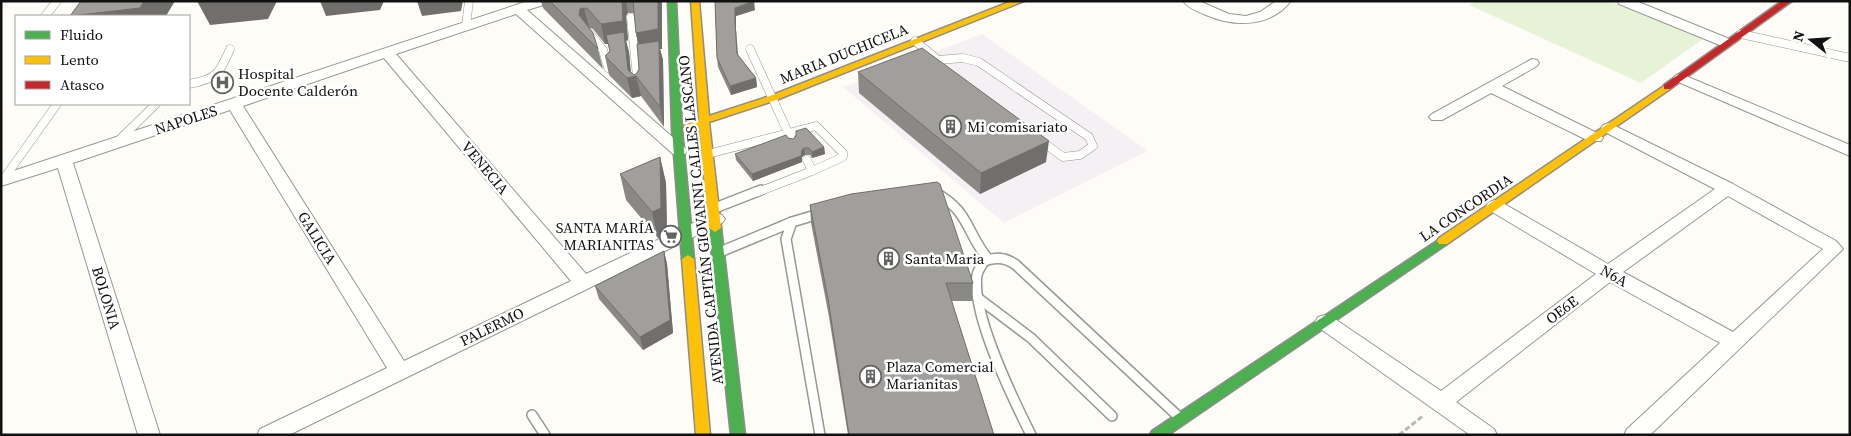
<svg xmlns="http://www.w3.org/2000/svg" width="1851" height="436" font-family="'Source Serif 4',serif">
<style>
.industrial{fill:#f5f0f3}
.green{fill:#e7f3d7}
.lines{fill:none;stroke-linecap:round;stroke-linejoin:round}
.lane-far1-casing{stroke:#979795;stroke-width:9}
.lane-casing{stroke:#979795;stroke-width:12}
.street-casing{stroke:#979795;stroke-width:2}
.fast-casing{stroke:#8e8d8b;stroke-width:3}
.slow-casing{stroke:#8e8d8b;stroke-width:3}
.jam-casing{stroke:#8e8d8b;stroke-width:3}
.path{stroke:#b9b9b8;stroke-width:3;stroke-dasharray:5.5 2.5;stroke-linecap:butt}
.lane-far1{stroke:#fffffe;stroke-width:8}
.lane{stroke:#fffffe;stroke-width:9}
.street{fill:#fffffe;fill-rule:evenodd}
.fast{fill:#4caf50;fill-rule:evenodd}
.slow{fill:#ffc107;fill-rule:evenodd}
.jam{fill:#c62828;fill-rule:evenodd}
.wall{fill:#8a8986;fill-rule:evenodd}
.shaded-wall{fill:#716f6d}
.building{fill:#a19f9c;stroke:#716f6d}
.labels{text-anchor:middle;stroke-width:5;stroke-linejoin:round;paint-order:stroke}
.street-label{font-size:15px;fill:#111;stroke:#fff}
.poi-label{font-size:15px;fill:#111;stroke:#fff;text-anchor:start}
</style>
<rect width="100%" height="100%" fill="#fdfcf7"/>
<!-- industrial -->
<path class="industrial" d="M 982,34 L 1148,151 L 1004,223 L 843,87 Z"/>
<!-- green -->
<path class="green" d="M 1476,1 L 1609,1 L 1703,39 L 1641,83 L 1469,5 Z"/>
<g class="lines">
<defs>
<g id="lane-far1">
<path d="M 45,16 L 57,1"/>
<path d="M 631,18 L 638,86"/>
<path d="M 466,26 L 469,1"/>
<path d="M 590,34 L 603,50 L 608,68"/>
<path d="M 1741,34 L 1850,58"/>
<path d="M 915,41 L 937,59"/>
<path d="M 750,49 L 790,137"/>
<path d="M 938,60 L 963,58 L 979,62 L 1089,137 L 1093,146 L 1080,155 L 1063,157 L 1040,140"/>
<path d="M 189,84 C 217,79 219,74 230,49"/>
<path d="M 117,142 L 156,104"/>
<path d="M 708,154 L 816,126 L 843,153 L 843,157 L 812,171"/>
<path d="M 3,180 L 57,104"/>
<path d="M 758,192 L 812,171 L 807,160"/>
</g>
<g id="lane">
<path d="M 934,192 C 970,211 965,231 988,259"/>
<path d="M 715,208 L 761,190"/>
<path d="M 792,222 L 786,239 L 820,435"/>
<path d="M 720,252 L 792,222 L 822,213"/>
<path d="M 978,298 L 1031,338 L 1112,416"/>
<path d="M 532,415 L 545,435"/>
<path d="M 1031,435 C 1013,399 971,314 977,275 C 978,270 982,265 984,261 C 995,257 1006,257 1016,265 L 1180,418"/>
</g>
<g id="street">
<path d="M 528,1 L 548,1 L 547,4 L 527,10 L 685,148 L 687,151 L 685,154 L 673,154 L 516,14 L 396,54 L 586,274 L 710,215 L 716,213 L 722,215 L 725,219 L 722,223 L 289,435 L 257,435 L 260,429 L 387,368 L 230,110 L 73,163 L 160,435 L 138,435 L 58,168 L 1,186 L 1,175 ZM 384,58 L 571,281 L 404,361 L 243,106 Z"/>
<path d="M 1183,1 L 1199,1 L 1229,14 L 1246,16 L 1260,12 L 1276,1 L 1291,1 C 1270,28 1234,27 1206,15 C 1198,12 1188,8 1183,1 Z"/>
<path d="M 1618,1 L 1636,1 L 1732,40 L 1734,43 L 1727,47 L 1722,46 L 1619,4 Z"/>
<path d="M 1532,59 L 1537,60 L 1539,63 L 1537,66 L 1502,86 L 1601,135 L 1603,138 L 1601,141 L 1589,141 L 1491,93 L 1442,120 L 1432,120 L 1429,117 L 1432,114 Z"/>
<path d="M 1681,74 L 1850,145 L 1850,156 L 1676,81 L 1674,78 L 1676,75 Z"/>
<path d="M 1609,123 L 1733,184 L 1836,241 L 1843,249 L 1650,435 L 1624,435 L 1627,429 L 1720,343 L 1610,282 L 1456,402 L 1494,429 L 1497,435 L 1470,435 L 1318,327 L 1315,322 L 1318,317 L 1325,315 L 1332,317 L 1441,391 L 1596,274 L 1489,210 L 1486,206 L 1489,202 L 1495,200 L 1501,202 L 1608,264 L 1715,189 L 1603,131 L 1601,128 L 1603,125 ZM 1728,196 L 1823,249 L 1733,332 L 1623,272 Z"/>
</g>
<g id="fast">
<path d="M 668,1 L 676,1 L 682,129 L 694,259 L 688,263 L 682,259 L 672,129 Z"/>
<path d="M 715,224 L 721,228 L 745,435 L 731,435 L 709,228 Z"/>
<path d="M 1443,237 L 1447,238 L 1449,241 L 1447,244 L 1168,435 L 1150,435 L 1152,431 Z"/>
</g>
<g id="slow">
<path d="M 691,1 L 699,1 L 709,116 L 770,96 L 1012,1 L 1024,1 L 776,100 L 709,122 L 721,228 L 715,232 L 709,228 L 699,126 L 688,129 L 683,126 L 699,119 Z"/>
<path d="M 1667,84 L 1670,85 L 1670,89 L 1447,244 L 1439,244 L 1437,241 L 1439,238 Z"/>
<path d="M 688,255 L 694,259 L 710,435 L 696,435 L 682,259 Z"/>
</g>
<path id="jam" d="M 1782,1 L 1792,1 L 1670,89 L 1664,89 L 1664,85 Z"/>
</defs>
<!-- lane-far1 casing -->
<use href="#lane-far1" class="lane-far1-casing"/>
<!-- lane casing -->
<use href="#lane" class="lane-casing"/>
<!-- street casing -->
<use href="#street" class="street-casing"/>
<!-- fast casing -->
<use href="#fast" class="fast-casing"/>
<!-- slow casing -->
<use href="#slow" class="slow-casing"/>
<!-- jam casing -->
<use href="#jam" class="jam-casing"/>
<!-- path -->
<path class="path" d="M 1399,435 L 1424,415"/>
<!-- lane-far1 -->
<use href="#lane-far1" class="lane-far1"/>
<!-- lane -->
<use href="#lane" class="lane"/>
<!-- street -->
<use href="#street" class="street"/>
<!-- fast -->
<use href="#fast" class="fast"/>
<!-- slow -->
<use href="#slow" class="slow"/>
<!-- jam -->
<use href="#jam" class="jam"/>
</g>
<!-- wall -->
<g class="wall">
<path d="M 541,1 L 662,1 L 662,49 L 660,49 L 663,60 L 664,127 L 641,96 L 632,98 L 609,75 L 605,56 L 610,52 L 608,44 L 605,44 L 593,29 L 589,28 L 598,49 L 603,69 L 543,8 ZM 628,13 L 633,13 L 634,14 L 636,33 L 638,44 L 639,69 L 637,73 L 634,75 L 631,72 L 629,52 L 626,41 L 628,40 L 626,16 Z"/>
<path d="M 715,1 L 755,10 L 736,16 L 736,30 L 738,55 L 756,78 L 757,87 L 731,95 L 718,67 L 717,58 Z"/>
<path d="M 858,72 L 1046,162 L 980,194 L 859,93 Z"/>
<path d="M 788,138 L 824,147 L 825,154 L 812,158 L 810,155 L 805,155 L 802,157 L 802,162 L 753,181 L 736,160 L 735,154 Z"/>
<path d="M 660,157 L 666,183 L 667,233 L 658,238 L 626,200 L 620,174 Z"/>
<path d="M 810,205 L 973,283 L 972,301 L 951,301 L 994,435 L 848,435 L 829,317 L 811,223 Z"/>
<path d="M 664,251 L 667,264 L 673,333 L 643,350 L 599,299 L 595,286 Z"/>
</g>
<!-- shaded-wall -->
<g class="shaded-wall">
<path d="M 144,1 L 175,1 L 166,16 L 70,16 Z"/>
<path d="M 197,1 L 277,1 L 268,19 L 210,25 Z"/>
<path d="M 320,1 L 384,1 L 380,10 L 326,16 Z"/>
<path d="M 417,1 L 463,1 L 461,11 L 422,16 Z"/>
<path d="M 622,1 L 626,1 L 628,13 L 626,16 L 628,40 L 626,41 L 629,52 L 631,77 L 636,76 L 641,96 L 632,98 L 627,78 L 608,44 L 605,44 L 601,24 Z"/>
<path d="M 658,1 L 662,1 L 662,49 L 660,49 L 663,60 L 664,127 L 660,107 L 640,53 L 636,33 Z"/>
<path d="M 754,1 L 755,10 L 736,16 L 736,30 L 739,63 L 735,22 L 735,8 Z"/>
<path d="M 584,8 L 589,27 L 579,15 L 580,9 Z"/>
<path d="M 756,78 L 757,87 L 731,95 L 730,86 Z"/>
<path d="M 1049,141 L 1046,162 L 980,194 L 981,173 Z"/>
<path d="M 824,147 L 825,154 L 812,158 L 812,152 Z"/>
<path d="M 804,148 L 805,155 L 802,157 L 802,162 L 753,181 L 752,174 Z"/>
<path d="M 660,157 L 666,183 L 667,233 L 658,238 L 652,212 Z"/>
<path d="M 664,251 L 667,264 L 673,333 L 643,350 L 640,337 Z"/>
</g>
<!-- building -->
<g class="building">
<path d="M 81,1 L 144,1 L 140,8 L 70,16 Z"/>
<path d="M 550,1 L 622,1 L 623,21 L 601,24 L 588,9 L 584,8 L 580,9 L 579,15 L 593,33 L 598,49 Z"/>
<path d="M 633,1 L 658,1 L 658,29 L 636,33 Z"/>
<path d="M 715,1 L 754,1 L 735,8 L 735,22 L 737,54 L 756,78 L 730,86 L 717,58 Z"/>
<path d="M 624,32 L 628,70 L 634,75 L 637,73 L 639,69 L 637,44 L 659,41 L 660,107 L 636,76 L 627,78 L 605,56 L 610,51 L 606,35 Z"/>
<path d="M 922,48 L 1049,141 L 981,173 L 858,72 Z"/>
<path d="M 806,128 L 824,147 L 812,152 L 809,148 L 804,148 L 802,150 L 801,156 L 752,174 L 735,154 L 786,135 L 788,138 L 793,139 L 796,136 L 796,131 Z"/>
<path d="M 660,157 L 661,208 L 652,212 L 620,174 Z"/>
<path d="M 937,182 L 940,184 L 973,283 L 946,283 L 994,435 L 849,435 L 828,299 L 810,205 L 851,194 Z"/>
<path d="M 664,251 L 670,320 L 640,337 L 595,286 Z"/>
</g>
<!-- icons -->
<defs>
<symbol id="hospital-ring" viewBox="-11 -11 22 22"><circle r="9.5" fill="#fff" stroke="#646362" stroke-width="1.5"/><path d="M-5-5h3v3.5h4V-5h3V5h-3V1.5h-4V5h-3Z" fill="#646362"/></symbol>
<symbol id="building-ring" viewBox="-11 -11 22 22"><circle r="9.5" fill="#fff" stroke="#646362" stroke-width="1.5"/><path d="M-4-6H4V6H1V3H-1V6H-4ZM-2.5-4.3h1.7v1.8h-1.7ZM.8-4.3h1.7v1.8H.8ZM-2.5-1h1.7V.8h-1.7ZM.8-1h1.7V.8H.8Z" fill="#646362"/></symbol>
<symbol id="supermarket-ring" viewBox="-11 -11 22 22"><circle r="9.5" fill="#fff" stroke="#646362" stroke-width="1.5"/><path d="M-6-5.5h2.5l.6 2H6L4.5 2H-2.5L-4.4-4H-6ZM-1.5 3.2a1.3 1.3 0 1 0 .1 0ZM3 3.2a1.3 1.3 0 1 0 .1 0Z" fill="#646362"/></symbol>
</defs>
<g fill-rule="evenodd">
<use href="#hospital-ring" x="210" y="70" width="25" height="25"/>
<use href="#building-ring" x="938" y="114" width="25" height="25"/>
<use href="#supermarket-ring" x="658" y="224" width="25" height="25"/>
<use href="#building-ring" x="876" y="246" width="25" height="25"/>
<use href="#building-ring" x="858" y="364" width="25" height="25"/>
</g>
<g class="labels">
<!-- street labels -->
<g class="street-label">
<text transform="translate(844 54) rotate(-22)" y="5">MARIA DUCHICELA</text>
<text transform="translate(186 120) rotate(-18)" y="5">NAPOLES</text>
<text transform="translate(485 168) rotate(50)" y="5">VENECIA</text>
<text transform="translate(1466 208) rotate(-34)" y="5">LA CONCORDIA</text>
<text transform="translate(701 220) rotate(-96)" y="5">AVENIDA CAPITÁN GIOVANNI CALLES LASCANO</text>
<text transform="translate(317 238) rotate(58)" y="5">GALICIA</text>
<text transform="translate(1614 276) rotate(29)" y="5">N6A</text>
<text transform="translate(106 298) rotate(73)" y="5">BOLONIA</text>
<text transform="translate(1562 310) rotate(-37)" y="5">OE6E</text>
<text transform="translate(492 327) rotate(-26)" y="5">PALERMO</text>
</g>
<!-- poi labels -->
<g class="poi-label">
<text x="238" y="79">Hospital<tspan x="238" dy="17">Docente Calderón</tspan></text>
<text x="967" y="132">Mi comisariato</text>
<text x="654" y="233" text-anchor="end">SANTA MARÍA<tspan x="654" dy="17">MARIANITAS</tspan></text>
<text x="905" y="264">Santa Maria</text>
<text x="886" y="372">Plaza Comercial<tspan x="886" dy="17">Marianitas</tspan></text>
</g>
</g>
<!-- border -->
<rect width="1851" height="436" fill="none" stroke="#111111" stroke-width="5"/>
<!-- legend -->
<rect x="15" y="15" width="175" height="90" fill="#ffffff" stroke="#a0a0a0"/>
<rect x="25" y="31" width="25" height="8" fill="#4caf50" stroke="#a0a0a0"/>
<text x="60" y="40" font-size="15" fill="#111111">Fluido</text>
<rect x="25" y="56" width="25" height="8" fill="#ffc107" stroke="#a0a0a0"/>
<text x="60" y="65" font-size="15" fill="#111111">Lento</text>
<rect x="25" y="81" width="25" height="8" fill="#c62828" stroke="#a0a0a0"/>
<text x="60" y="90" font-size="15" fill="#111111">Atasco</text>
<!-- north arrow -->
<g transform="translate(1811 40) rotate(287)" stroke="#ffffff" stroke-width="4" paint-order="stroke">
<path d="M0-4L9 19L0 12L-9 19Z" fill="#111111"/>
<text y="-8" font-size="14" font-weight="bold" text-anchor="middle" fill="#111111">N</text>
</g>
</svg>
